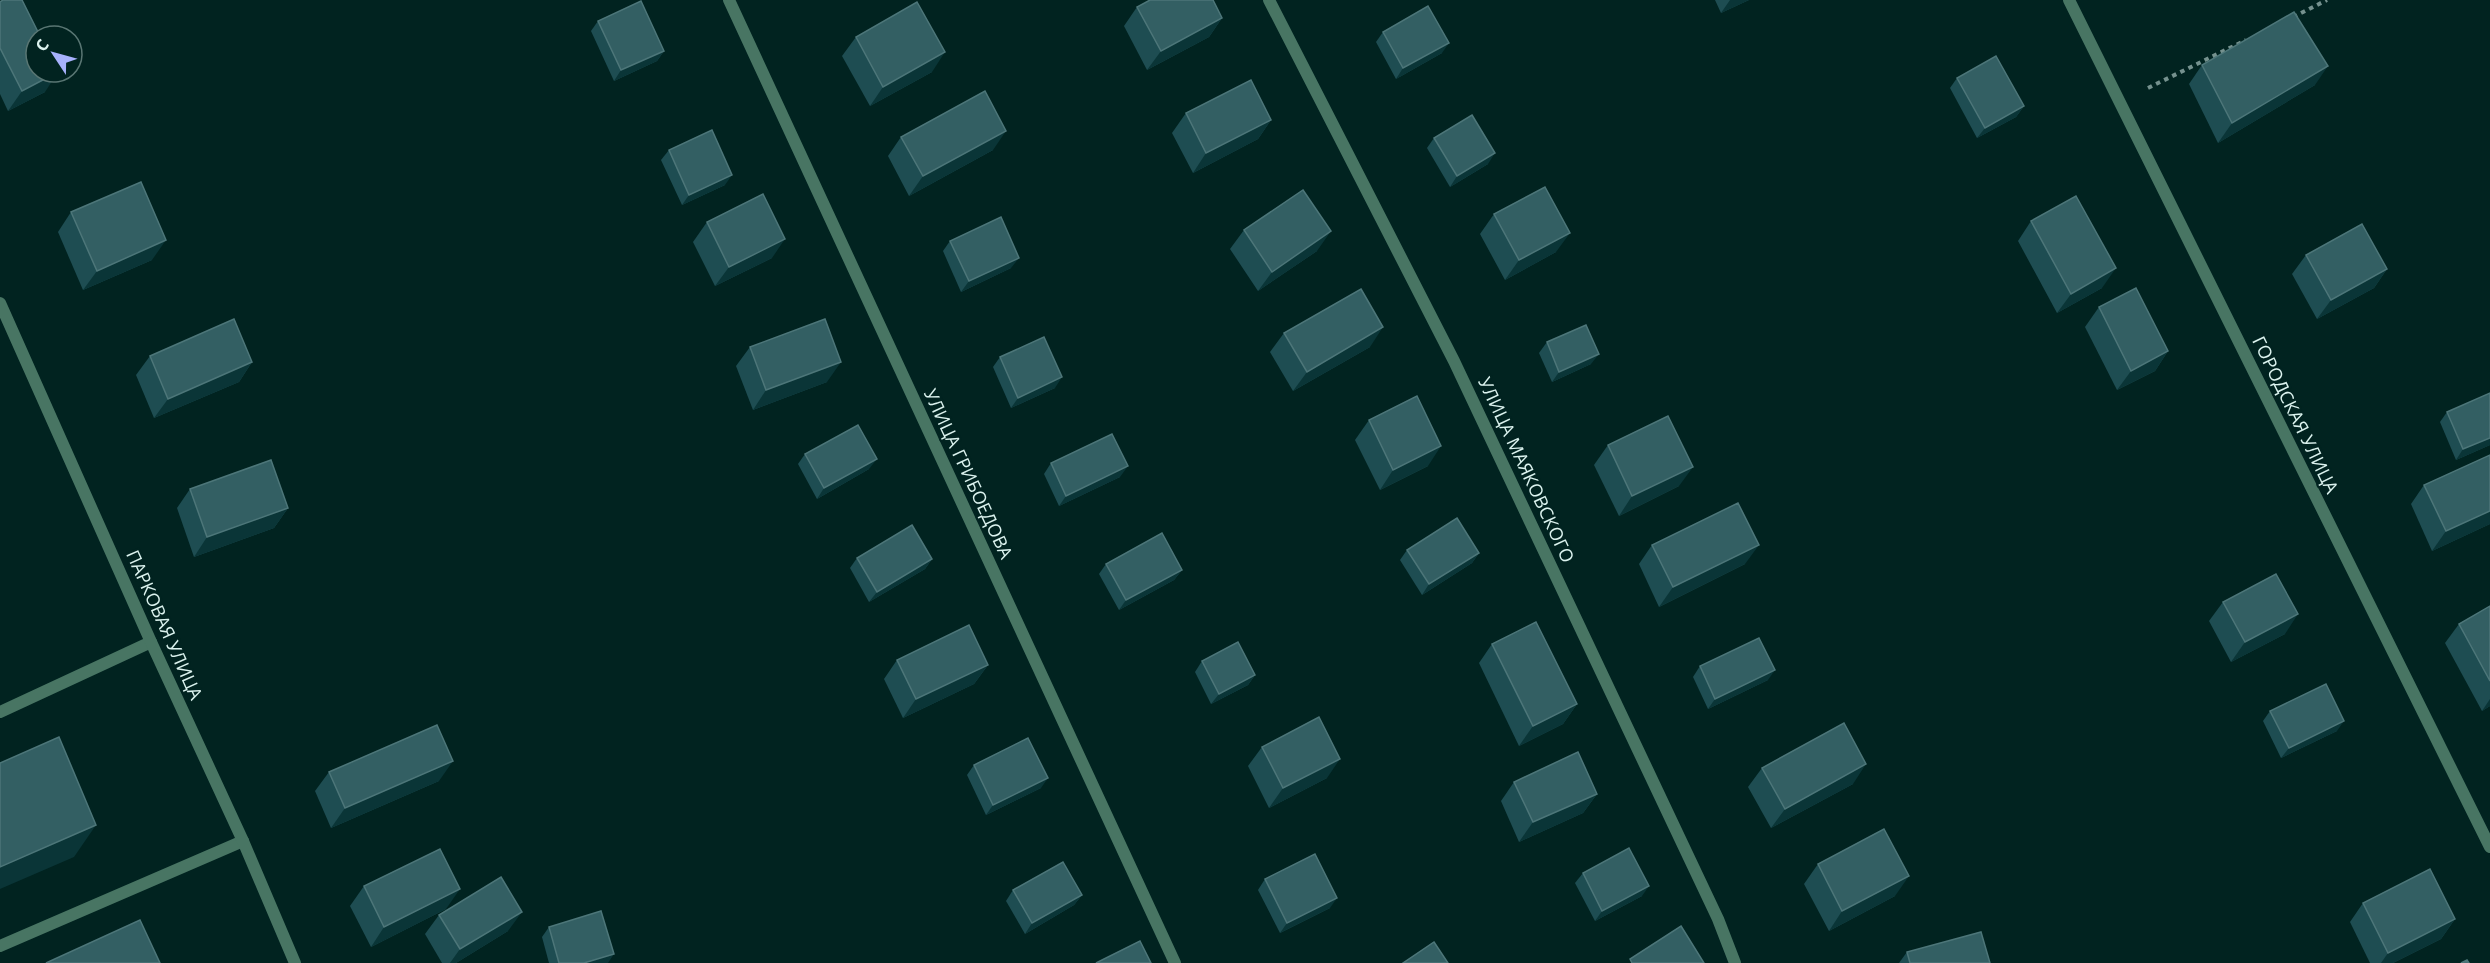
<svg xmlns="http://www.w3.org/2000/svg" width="2490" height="963" font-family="'Open Sans',sans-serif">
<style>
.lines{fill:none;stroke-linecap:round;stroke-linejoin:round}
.path{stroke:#75918e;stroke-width:4;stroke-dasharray:4.5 4.5;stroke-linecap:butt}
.lane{stroke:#487563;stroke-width:12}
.street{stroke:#487563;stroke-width:12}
.wall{fill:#1e4d52}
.shaded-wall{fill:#0a3537}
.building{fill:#335f63;stroke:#4d7679;stroke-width:1.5}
.labels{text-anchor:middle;stroke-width:4.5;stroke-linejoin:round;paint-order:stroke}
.street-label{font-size:18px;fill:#dcf3ef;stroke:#012320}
</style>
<rect width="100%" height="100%" fill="#012320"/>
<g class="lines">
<!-- path -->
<g class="path">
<path d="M 2293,17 L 2327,0"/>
<path d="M 2148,88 L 2246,40"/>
</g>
<!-- lane -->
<g class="lane">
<path d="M 0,712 L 151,642"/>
<path d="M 0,946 L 243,841"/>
</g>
<!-- street -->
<g class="street">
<path d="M 729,0 L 1175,963"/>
<path d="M 1269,0 L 1454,361 L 1718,919 L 1735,963"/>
<path d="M 2069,0 L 2490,847"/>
<path d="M 0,303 L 151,642 L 243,841 L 295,963"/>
</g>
</g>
<!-- wall -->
<g class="wall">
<path d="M 1715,0 L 1749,0 L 1721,13 Z"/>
<path d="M 0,2 L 45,92 L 8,111 L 0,94 Z"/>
<path d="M 1137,7 L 1222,18 L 1209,37 L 1147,70 L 1124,26 Z"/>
<path d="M 598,21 L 664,51 L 657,61 L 614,81 L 591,31 Z"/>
<path d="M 1383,32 L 1442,53 L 1396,79 L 1376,42 Z"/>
<path d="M 856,37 L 932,72 L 870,106 L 842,56 Z"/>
<path d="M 2202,65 L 2315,85 L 2218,143 L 2189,84 Z"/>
<path d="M 1957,78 L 2024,106 L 2016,117 L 1977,138 L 1950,88 Z"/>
<path d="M 1186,113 L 1271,120 L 1258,139 L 1193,173 L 1172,133 Z"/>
<path d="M 901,137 L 993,150 L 909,196 L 888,156 Z"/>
<path d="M 1434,138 L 1488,164 L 1450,187 L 1427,148 Z"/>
<path d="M 669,150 L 725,185 L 682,205 L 661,160 Z"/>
<path d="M 71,212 L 152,260 L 83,290 L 58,232 Z"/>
<path d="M 1494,214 L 1556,252 L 1505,280 L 1480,234 Z"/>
<path d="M 2031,221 L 2102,288 L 2057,313 L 2018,241 Z"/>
<path d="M 707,222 L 772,258 L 715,286 L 693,242 Z"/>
<path d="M 1244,230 L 1317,251 L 1258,291 L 1230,249 Z"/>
<path d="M 950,241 L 1011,268 L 961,292 L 943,251 Z"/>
<path d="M 2306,255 L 2387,269 L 2374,288 L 2317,319 L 2292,274 Z"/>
<path d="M 2099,307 L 2168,351 L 2155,371 L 2117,390 L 2085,327 Z"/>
<path d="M 1284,333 L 1370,347 L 1293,391 L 1270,352 Z"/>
<path d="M 1547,342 L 1591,364 L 1552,382 L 1539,353 Z"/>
<path d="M 750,347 L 827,382 L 753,410 L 736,366 Z"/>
<path d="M 150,356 L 252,362 L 239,382 L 154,418 L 136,375 Z"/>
<path d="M 1000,357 L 1055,388 L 1011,408 L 993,367 Z"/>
<path d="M 2490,393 L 2490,445 L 2456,460 L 2440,422 L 2447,412 Z"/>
<path d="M 1369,420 L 1428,466 L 1380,490 L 1355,440 Z"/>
<path d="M 1608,445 L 1679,486 L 1619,516 L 1594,465 Z"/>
<path d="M 805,454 L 869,469 L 817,499 L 798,464 Z"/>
<path d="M 2490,455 L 2490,524 L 2432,551 L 2411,504 L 2424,485 Z"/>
<path d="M 1051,463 L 1120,477 L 1059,506 L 1044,474 Z"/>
<path d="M 190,489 L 288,508 L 274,528 L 194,557 L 177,508 Z"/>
<path d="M 1652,545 L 1745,564 L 1659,607 L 1639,564 Z"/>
<path d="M 1407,550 L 1479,553 L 1472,563 L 1422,595 L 1400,560 Z"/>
<path d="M 857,558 L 932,559 L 925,569 L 869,602 L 850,568 Z"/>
<path d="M 1106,564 L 1182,570 L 1174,580 L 1119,610 L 1099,574 Z"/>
<path d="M 2223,602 L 2285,634 L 2231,662 L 2209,621 Z"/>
<path d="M 2490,606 L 2490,706 L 2482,711 L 2445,643 L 2459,624 Z"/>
<path d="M 1492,644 L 1577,704 L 1563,724 L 1519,746 L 1479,663 Z"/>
<path d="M 897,660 L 988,665 L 974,684 L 903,718 L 884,679 Z"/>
<path d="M 1202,661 L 1255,675 L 1248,685 L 1211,704 L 1195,672 Z"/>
<path d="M 1700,666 L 1768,680 L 1708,709 L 1693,677 Z"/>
<path d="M 2270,711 L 2337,731 L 2281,758 L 2263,721 Z"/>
<path d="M 1262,747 L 1327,778 L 1269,808 L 1248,766 Z"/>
<path d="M 974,765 L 1041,788 L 986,815 L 967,775 Z"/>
<path d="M 1762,768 L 1853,784 L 1771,828 L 1748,787 Z"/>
<path d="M 329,772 L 439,781 L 331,828 L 315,791 Z"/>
<path d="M 1514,782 L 1597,794 L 1583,813 L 1519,842 L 1501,801 Z"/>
<path d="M 1818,864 L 1895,896 L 1829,931 L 1804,884 Z"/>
<path d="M 1583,873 L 1642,896 L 1595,921 L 1575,883 Z"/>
<path d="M 1265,879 L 1330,908 L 1280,933 L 1258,890 Z"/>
<path d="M 364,886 L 446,909 L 371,947 L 350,906 Z"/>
<path d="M 1013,890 L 1082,895 L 1074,905 L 1025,934 L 1006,901 Z"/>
<path d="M 2363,903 L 2455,919 L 2441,939 L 2393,963 L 2370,963 L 2350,922 Z"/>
<path d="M 439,915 L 508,931 L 456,963 L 442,963 L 425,934 Z"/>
<path d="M 549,927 L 608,963 L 549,963 L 542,937 Z"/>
<path d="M 1907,952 L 1990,963 L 1899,963 Z"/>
</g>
<!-- shaded-wall -->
<g class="shaded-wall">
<path d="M 1730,0 L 1749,0 L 1721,13 Z"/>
<path d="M 1222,18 L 1209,37 L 1147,70 L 1161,51 Z"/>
<path d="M 1449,43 L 1442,53 L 1396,79 L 1403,68 Z"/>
<path d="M 664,51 L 657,61 L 614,81 L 621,70 Z"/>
<path d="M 945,52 L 932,72 L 870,106 L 883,87 Z"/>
<path d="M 2328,66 L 2315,85 L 2218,143 L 2232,123 Z"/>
<path d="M 58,72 L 45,92 L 8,111 L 22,91 Z"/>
<path d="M 2024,106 L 2016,117 L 1977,138 L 1985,128 Z"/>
<path d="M 1271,120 L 1258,139 L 1193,173 L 1206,153 Z"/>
<path d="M 1006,131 L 993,150 L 909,196 L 923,176 Z"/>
<path d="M 1495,153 L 1488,164 L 1450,187 L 1457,176 Z"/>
<path d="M 732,175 L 725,185 L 682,205 L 689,195 Z"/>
<path d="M 1331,231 L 1317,251 L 1258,291 L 1272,272 Z"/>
<path d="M 1570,233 L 1556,252 L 1505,280 L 1519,260 Z"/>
<path d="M 785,239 L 772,258 L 715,286 L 729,267 Z"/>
<path d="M 166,240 L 152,260 L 83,290 L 97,271 Z"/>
<path d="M 1019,258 L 1011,268 L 961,292 L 969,281 Z"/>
<path d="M 2116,268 L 2102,288 L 2057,313 L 2071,294 Z"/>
<path d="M 2387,269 L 2374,288 L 2317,319 L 2331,300 Z"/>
<path d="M 1383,327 L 1370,347 L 1293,391 L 1307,372 Z"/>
<path d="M 2168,351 L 2155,371 L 2117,390 L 2131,371 Z"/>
<path d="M 1599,354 L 1591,364 L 1552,382 L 1559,372 Z"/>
<path d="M 252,362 L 239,382 L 154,418 L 168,399 Z"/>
<path d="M 841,362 L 827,382 L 753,410 L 766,390 Z"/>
<path d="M 1062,377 L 1055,388 L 1011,408 L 1018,398 Z"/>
<path d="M 2490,438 L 2490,445 L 2456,460 L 2463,449 Z"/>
<path d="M 1441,446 L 1428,466 L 1380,490 L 1393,470 Z"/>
<path d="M 877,459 L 869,469 L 817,499 L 824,488 Z"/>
<path d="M 1128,466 L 1120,477 L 1059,506 L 1066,496 Z"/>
<path d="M 1693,467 L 1679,486 L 1619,516 L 1632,496 Z"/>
<path d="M 288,508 L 274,528 L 194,557 L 207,537 Z"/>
<path d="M 2490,511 L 2490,524 L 2432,551 L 2446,531 Z"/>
<path d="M 1759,545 L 1745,564 L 1659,607 L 1673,587 Z"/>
<path d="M 1479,553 L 1472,563 L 1422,595 L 1429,584 Z"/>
<path d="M 932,559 L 925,569 L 869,602 L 877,592 Z"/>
<path d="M 1182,570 L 1174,580 L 1119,610 L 1126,600 Z"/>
<path d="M 2298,614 L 2285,634 L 2231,662 L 2245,642 Z"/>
<path d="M 988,665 L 974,684 L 903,718 L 916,699 Z"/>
<path d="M 1775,670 L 1768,680 L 1708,709 L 1715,699 Z"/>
<path d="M 1255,675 L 1248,685 L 1211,704 L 1219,694 Z"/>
<path d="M 2490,699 L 2490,706 L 2482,711 Z"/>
<path d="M 1577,704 L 1563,724 L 1519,746 L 1533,726 Z"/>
<path d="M 2344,721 L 2337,731 L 2281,758 L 2289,748 Z"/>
<path d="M 1340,759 L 1327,778 L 1269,808 L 1283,788 Z"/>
<path d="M 453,761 L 439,781 L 331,828 L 345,808 Z"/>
<path d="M 1866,764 L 1853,784 L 1771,828 L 1785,809 Z"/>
<path d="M 1048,778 L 1041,788 L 986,815 L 993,805 Z"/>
<path d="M 1597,794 L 1583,813 L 1519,842 L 1533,822 Z"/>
<path d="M 96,825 L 74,857 L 0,889 L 0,867 Z"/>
<path d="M 1909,876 L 1895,896 L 1829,931 L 1842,911 Z"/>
<path d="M 1649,886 L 1642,896 L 1595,921 L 1602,911 Z"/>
<path d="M 460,889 L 446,909 L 371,947 L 384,927 Z"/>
<path d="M 1082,895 L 1074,905 L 1025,934 L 1032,923 Z"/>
<path d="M 1337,898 L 1330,908 L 1280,933 L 1287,923 Z"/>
<path d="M 522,912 L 508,931 L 456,963 L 450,963 L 460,949 Z"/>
<path d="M 2455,919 L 2441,939 L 2393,963 L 2381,963 L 2388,953 Z"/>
<path d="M 614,954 L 608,963 L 584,963 Z"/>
</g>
<!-- building -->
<g class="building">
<path d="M 3,0 L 22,0 L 40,36 L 36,36 L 36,72 L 58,72 L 22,91 L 0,48 L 0,2 Z"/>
<path d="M 1150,0 L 1213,0 L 1222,18 L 1161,51 L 1137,7 Z"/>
<path d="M 641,1 L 664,51 L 621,70 L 598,21 Z"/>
<path d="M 917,2 L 945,52 L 883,87 L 856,37 Z"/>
<path d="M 1428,6 L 1449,43 L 1403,68 L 1383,32 Z"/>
<path d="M 2294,12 L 2328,66 L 2232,123 L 2202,65 Z"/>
<path d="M 1996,56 L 2024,106 L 1985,128 L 1957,78 Z"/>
<path d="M 1251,80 L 1271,120 L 1206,153 L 1186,113 Z"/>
<path d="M 985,91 L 1006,131 L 923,176 L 901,137 Z"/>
<path d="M 1472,115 L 1495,153 L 1457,176 L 1434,138 Z"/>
<path d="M 712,130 L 732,175 L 689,195 L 669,150 Z"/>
<path d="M 141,182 L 166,240 L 97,271 L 71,212 Z"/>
<path d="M 1545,187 L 1570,233 L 1519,260 L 1494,214 Z"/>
<path d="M 1303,190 L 1331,231 L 1272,272 L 1244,230 Z"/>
<path d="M 763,194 L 785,239 L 729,267 L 707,222 Z"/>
<path d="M 2076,196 L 2116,268 L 2071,294 L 2031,221 Z"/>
<path d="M 1001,217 L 1019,258 L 969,281 L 950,241 Z"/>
<path d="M 2362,224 L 2387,269 L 2331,300 L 2306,255 Z"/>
<path d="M 2136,288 L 2168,351 L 2131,371 L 2099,307 Z"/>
<path d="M 1361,289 L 1383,327 L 1307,372 L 1284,333 Z"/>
<path d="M 234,319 L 252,362 L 168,399 L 150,356 Z"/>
<path d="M 825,319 L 841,362 L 766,390 L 750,347 Z"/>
<path d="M 1586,325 L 1599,354 L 1559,372 L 1547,342 Z"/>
<path d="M 1044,337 L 1062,377 L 1018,398 L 1000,357 Z"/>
<path d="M 2490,393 L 2490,438 L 2463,449 L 2447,412 Z"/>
<path d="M 1417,396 L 1441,446 L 1393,470 L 1369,420 Z"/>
<path d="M 1668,416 L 1693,467 L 1632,496 L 1608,445 Z"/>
<path d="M 858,425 L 877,459 L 824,488 L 805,454 Z"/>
<path d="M 1112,434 L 1128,466 L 1066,496 L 1051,463 Z"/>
<path d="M 2490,455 L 2490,511 L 2446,531 L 2424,485 Z"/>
<path d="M 271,460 L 288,508 L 207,537 L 190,489 Z"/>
<path d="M 1738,503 L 1759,545 L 1673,587 L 1652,545 Z"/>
<path d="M 1457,518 L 1479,553 L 1429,584 L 1407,550 Z"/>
<path d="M 912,525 L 932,559 L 877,592 L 857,558 Z"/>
<path d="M 1162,533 L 1182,570 L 1126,600 L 1106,564 Z"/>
<path d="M 2276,574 L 2298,614 L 2245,642 L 2223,602 Z"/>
<path d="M 2490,606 L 2490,681 L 2459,624 Z"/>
<path d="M 1536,622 L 1577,704 L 1533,726 L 1492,644 Z"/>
<path d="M 969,625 L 988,665 L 916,699 L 897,660 Z"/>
<path d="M 1759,638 L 1775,670 L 1715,699 L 1700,666 Z"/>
<path d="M 1238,642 L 1255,675 L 1219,694 L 1202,661 Z"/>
<path d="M 2326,684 L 2344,721 L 2289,748 L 2270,711 Z"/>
<path d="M 1319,717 L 1340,759 L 1283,788 L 1262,747 Z"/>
<path d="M 1844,723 L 1866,764 L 1785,809 L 1762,768 Z"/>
<path d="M 437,725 L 453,761 L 345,808 L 329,772 Z"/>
<path d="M 59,737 L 96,825 L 0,867 L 0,763 Z"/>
<path d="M 1028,738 L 1048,778 L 993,805 L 974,765 Z"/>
<path d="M 1578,752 L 1597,794 L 1533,822 L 1514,782 Z"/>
<path d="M 1884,829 L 1909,876 L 1842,911 L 1818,864 Z"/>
<path d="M 1629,848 L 1649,886 L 1602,911 L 1583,873 Z"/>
<path d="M 440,849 L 460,889 L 384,927 L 364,886 Z"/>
<path d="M 1315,854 L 1337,898 L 1287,923 L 1265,879 Z"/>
<path d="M 1063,862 L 1082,895 L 1032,923 L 1013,890 Z"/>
<path d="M 2430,869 L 2455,919 L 2388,953 L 2363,903 Z"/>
<path d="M 501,877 L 522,912 L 460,949 L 439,915 Z"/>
<path d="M 601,911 L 614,954 L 584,963 L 559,963 L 549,927 Z"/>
<path d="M 140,920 L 160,963 L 46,963 Z"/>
<path d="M 1681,926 L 1704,963 L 1632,963 L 1630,959 Z"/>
<path d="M 1981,932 L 1990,963 L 1910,963 L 1907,952 Z"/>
<path d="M 1140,941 L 1151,963 L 1096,963 Z"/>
<path d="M 1434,942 L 1448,963 L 1403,963 Z"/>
<path d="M 2467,960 L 2469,963 L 2461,963 Z"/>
</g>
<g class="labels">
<!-- street labels -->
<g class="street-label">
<text transform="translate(2295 415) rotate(64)" y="6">ГОРОДСКАЯ УЛИЦА</text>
<text transform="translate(1526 470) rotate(65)" y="6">УЛИЦА МАЯКОВСКОГО</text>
<text transform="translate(968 474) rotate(65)" y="6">УЛИЦА ГРИБОЕДОВА</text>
<text transform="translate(164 625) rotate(66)" y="6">ПАРКОВАЯ УЛИЦА</text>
</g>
</g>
<!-- north arrow -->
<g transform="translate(54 54) rotate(306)"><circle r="28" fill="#012320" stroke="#597673" stroke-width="1.5"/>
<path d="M0-4.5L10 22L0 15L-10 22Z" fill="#a7b1fc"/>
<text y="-9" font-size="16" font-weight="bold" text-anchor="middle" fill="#dcf3ef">С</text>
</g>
</svg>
